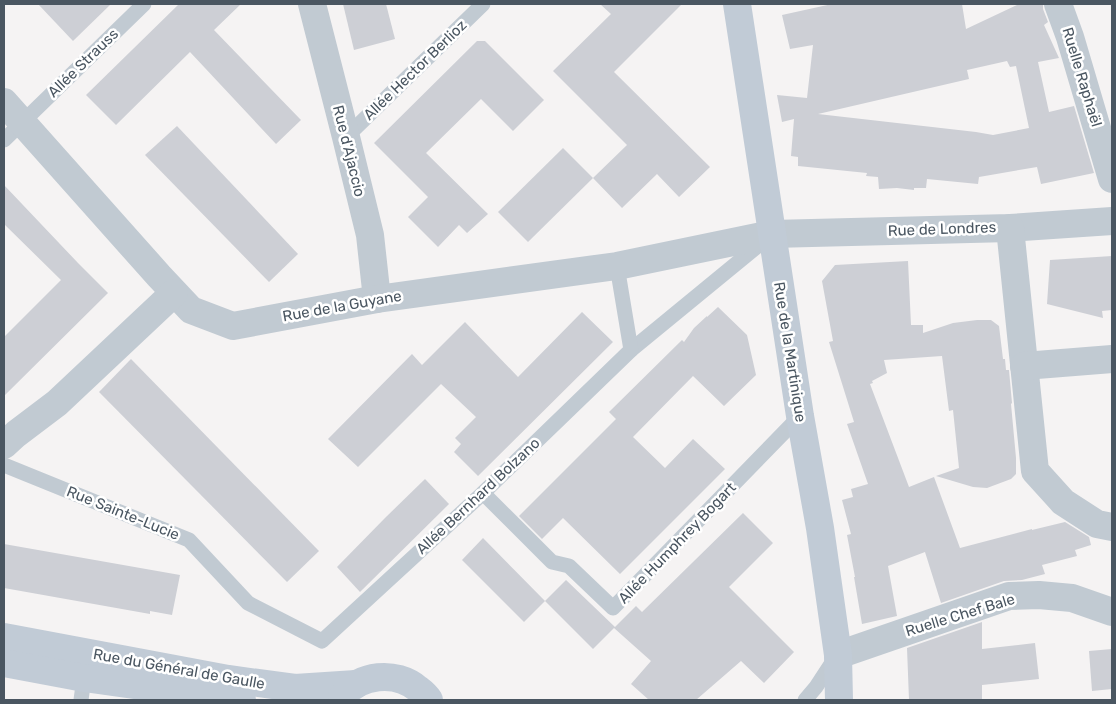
<svg xmlns="http://www.w3.org/2000/svg" width="1116" height="704" font-family="Rubik,sans-serif">
<style>
.building{fill:#cdcfd5;fill-rule:evenodd}
.lines{fill:none;stroke-linecap:round;stroke-linejoin:round}
.lane{stroke:#c1cad2;stroke-width:15}
.street{stroke:#c1cad2;stroke-width:28}
.secondary{stroke:#c1cbd6;stroke-width:28}
.labels{text-anchor:middle;stroke-width:5;stroke-linejoin:round;paint-order:stroke}
.street-label{font-size:15px;fill:#4a5661;stroke:#fff}
</style>
<rect width="100%" height="100%" fill="#f5f3f3"/>
<!-- building -->
<g class="building">
<path d="M 38,4 L 111,4 L 73,41 Z"/>
<path d="M 179,4 L 241,4 L 214,30 L 301,120 L 276,144 L 190,52 L 116,125 L 86,95 Z"/>
<path d="M 343,4 L 386,4 L 395,39 L 354,50 Z"/>
<path d="M 600,4 L 682,4 L 614,72 L 710,167 L 679,197 L 657,174 L 622,208 L 593,178 L 627,145 L 553,71 L 611,14 Z"/>
<path d="M 832,4 L 962,4 L 966,29 L 1019,4 L 1043,4 L 1043,9 L 1048,22 L 1044,25 L 1059,58 L 1038,62 L 1049,112 L 1074,106 L 1094,173 L 1041,184 L 1037,167 L 979,177 L 978,184 L 927,179 L 926,188 L 914,188 L 914,190 L 897,188 L 879,189 L 878,177 L 866,176 L 867,173 L 798,166 L 798,157 L 791,156 L 794,119 L 782,122 L 777,95 L 807,98 L 813,45 L 790,49 L 782,15 ZM 1007,61 L 1010,67 L 1016,66 L 1029,128 L 993,135 L 976,132 L 818,114 L 969,79 L 967,70 Z"/>
<path d="M 477,41 L 485,41 L 544,100 L 513,131 L 481,99 L 426,153 L 488,214 L 467,233 L 459,225 L 438,247 L 408,217 L 428,197 L 374,143 Z"/>
<path d="M 177,126 L 298,254 L 269,282 L 145,155 Z"/>
<path d="M 563,148 L 593,178 L 528,242 L 498,212 Z"/>
<path d="M 4,185 L 78,263 L 108,293 L 4,396 L 4,337 L 61,280 L 4,224 Z"/>
<path d="M 1112,256 L 1112,310 L 1102,311 L 1103,318 L 1047,304 L 1050,260 Z"/>
<path d="M 908,261 L 911,325 L 923,325 L 923,333 L 953,323 L 977,320 L 991,320 L 999,326 L 1003,359 L 1005,359 L 1006,370 L 1009,370 L 1012,403 L 1011,404 L 1016,458 L 1016,474 L 1011,479 L 987,488 L 973,487 L 936,476 L 959,468 L 953,410 L 949,411 L 942,356 L 884,360 L 887,373 L 872,381 L 873,383 L 870,384 L 909,487 L 934,477 L 960,548 L 1032,529 L 1032,530 L 1065,522 L 1089,537 L 1091,545 L 1075,550 L 1077,556 L 1042,565 L 1045,574 L 1022,580 L 1004,581 L 941,603 L 925,552 L 888,566 L 897,616 L 862,624 L 854,577 L 855,577 L 847,535 L 851,534 L 842,500 L 853,497 L 851,489 L 868,484 L 847,424 L 854,422 L 829,342 L 833,341 L 822,281 L 835,265 Z"/>
<path d="M 718,307 L 747,335 L 756,375 L 724,406 L 693,376 L 633,437 L 665,468 L 693,439 L 725,469 L 620,574 L 563,518 L 542,539 L 519,516 L 616,419 L 609,412 L 682,340 L 684,342 L 694,328 L 707,316 L 707,317 Z"/>
<path d="M 582,312 L 613,342 L 478,476 L 454,452 L 461,444 L 455,438 L 476,417 L 441,384 L 358,467 L 328,439 L 412,354 L 422,365 L 465,322 L 518,377 Z"/>
<path d="M 131,359 L 319,551 L 287,582 L 99,392 Z"/>
<path d="M 425,479 L 449,504 L 360,592 L 337,567 L 385,518 Z"/>
<path d="M 743,513 L 773,543 L 729,587 L 794,652 L 764,683 L 741,661 L 696,700 L 649,700 L 631,684 L 651,661 L 614,628 L 593,649 L 545,601 L 524,622 L 462,560 L 483,538 L 545,601 L 566,580 L 615,627 L 636,606 L 642,612 Z"/>
<path d="M 4,544 L 180,575 L 172,615 L 150,611 L 150,614 L 4,588 Z"/>
<path d="M 982,622 L 982,649 L 1035,643 L 1039,679 L 982,685 L 982,700 L 909,700 L 907,648 Z"/>
<path d="M 1112,649 L 1112,689 L 1092,691 L 1089,651 Z"/>
</g>
<g class="lines">
<!-- lane -->
<g class="lane">
<path d="M 346,137 L 483,4"/>
<path d="M 4,140 L 144,4"/>
<path d="M 631,350 L 765,240"/>
<path d="M 4,465 L 189,540 L 248,603 L 322,641 L 483,493 L 631,350 L 617,266"/>
<path d="M 483,493 L 552,562 L 569,566 L 613,608 L 800,416"/>
<path d="M 81,700 L 84,678"/>
<path d="M 805,700 L 816,687 L 835,658"/>
</g>
<!-- street -->
<g class="street">
<path d="M 312,4 L 346,137 L 370,235 L 377,299"/>
<path d="M 1058,4 L 1070,37 L 1112,179"/>
<path d="M 4,102 L 159,276 L 191,310 L 233,326 L 377,299 L 617,266 L 772,234 L 1010,228 L 1112,221"/>
<path d="M 1010,228 L 1035,471 L 1063,502 L 1097,524 L 1112,527"/>
<path d="M 1024,366 L 1112,359"/>
<path d="M 4,445 L 16,434 L 57,403 L 174,293"/>
<path d="M 838,655 L 1009,596 L 1039,595 L 1072,598 L 1112,612"/>
</g>
<!-- secondary -->
<g class="secondary">
<path d="M 737,4 L 800,416 L 820,528 L 838,655 L 839,700"/>
<path d="M 4,637 L 228,679 L 295,688 L 356,684"/>
<path d="M 4,663 L 84,678 L 242,700"/>
<path d="M 342,697 C 359,674 396,670 418,689 C 422,692 426,695 429,700"/>
</g>
</g>
<g class="labels">
<!-- street labels -->
<g class="street-label">
<text transform="translate(83 63) rotate(-44)" y="5">Allée Strauss</text>
<text transform="translate(415 70) rotate(-44)" y="5">Allée Hector Berlioz</text>
<text transform="translate(1082 77) rotate(73)" y="5">Ruelle Raphaël</text>
<text transform="translate(349 151) rotate(76)" y="5">Rue d'Ajaccio</text>
<text transform="translate(942 229) rotate(-2)" y="5">Rue de Londres</text>
<text transform="translate(342 306) rotate(-10)" y="5">Rue de la Guyane</text>
<text transform="translate(790 352) rotate(81)" y="5">Rue de la Martinique</text>
<text transform="translate(478 496) rotate(-43)" y="5">Allée Bernhard Bolzano</text>
<text transform="translate(123 513) rotate(22)" y="5">Rue Sainte-Lucie</text>
<text transform="translate(677 543) rotate(-46)" y="5">Allée Humphrey Bogart</text>
<text transform="translate(960 615) rotate(-17)" y="5">Ruelle Chef Bale</text>
<text transform="translate(179 669) rotate(10)" y="5">Rue du Général de Gaulle</text>
</g>
</g>
<!-- border -->
<rect width="1116" height="704" fill="none" stroke="#4a5661" stroke-width="10"/>
</svg>
